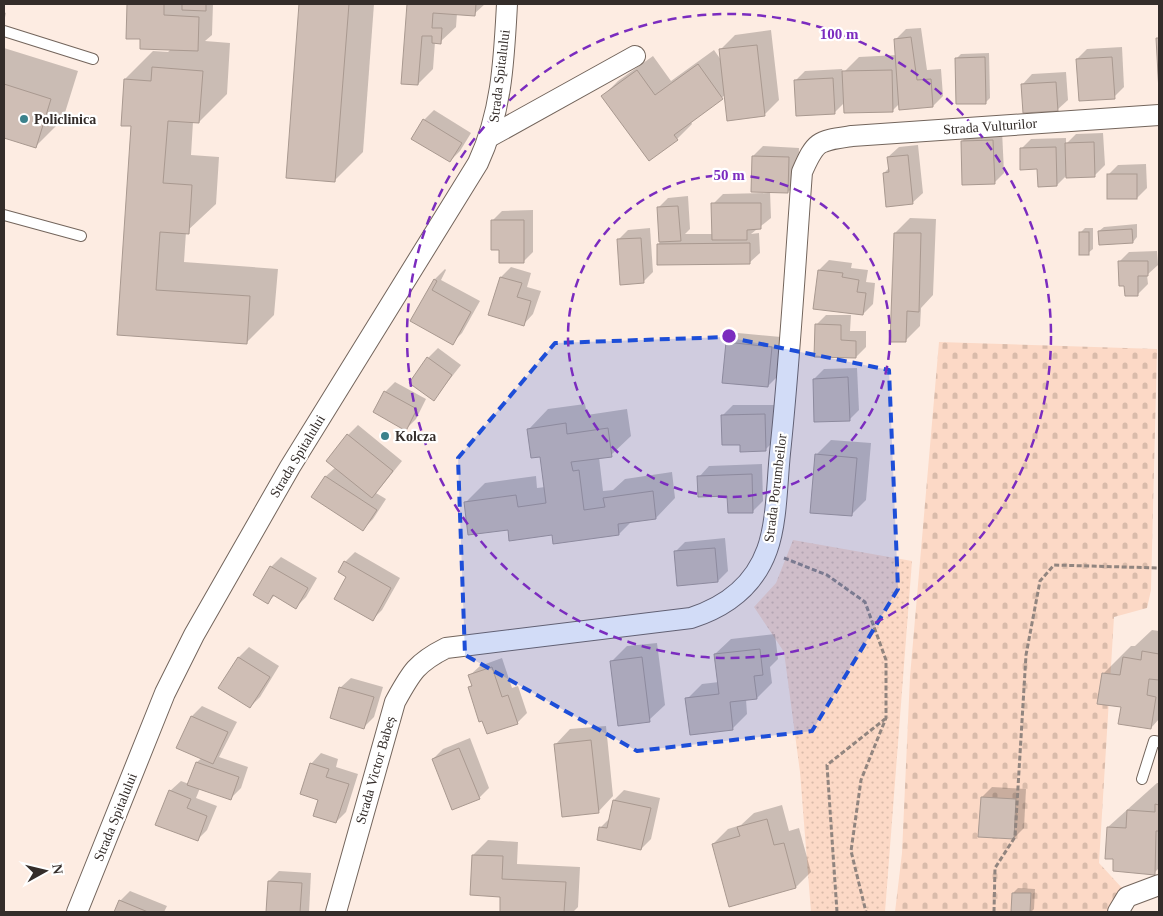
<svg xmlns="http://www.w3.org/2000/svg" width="1163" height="916" font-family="Georgia,serif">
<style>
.green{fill:url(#green-dots)}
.cemetery{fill:url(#cemetery-stones)}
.shadow{fill:#0003}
.building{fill:#cfbeb5;stroke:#a99990}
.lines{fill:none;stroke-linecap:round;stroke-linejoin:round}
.lane-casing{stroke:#73655c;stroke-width:12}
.street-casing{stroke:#73655c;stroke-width:22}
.path{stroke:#91857f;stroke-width:3;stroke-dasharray:5 2.5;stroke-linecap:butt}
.lane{stroke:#fff;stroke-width:10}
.street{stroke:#fff;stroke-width:20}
.marked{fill:#1d4ed8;fill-opacity:0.2;stroke:#1d4ed8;stroke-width:4;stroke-dasharray:10 6;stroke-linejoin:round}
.ring{fill:none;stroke:#7b2cbf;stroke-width:2.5;stroke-dasharray:9 6}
.poi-dot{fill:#3b828c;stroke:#fff;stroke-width:2}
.labels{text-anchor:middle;stroke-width:4.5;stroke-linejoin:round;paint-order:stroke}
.street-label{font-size:14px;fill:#342d2a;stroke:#fff}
.poi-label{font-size:14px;font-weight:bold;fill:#342d2a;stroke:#fff;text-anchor:start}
.centre{fill:#7b2cbf;stroke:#fff;stroke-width:2.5}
.ring-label{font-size:15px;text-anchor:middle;font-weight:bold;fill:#7b2cbf;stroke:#fff;stroke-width:4.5;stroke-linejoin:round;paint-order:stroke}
</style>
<defs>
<pattern id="green-dots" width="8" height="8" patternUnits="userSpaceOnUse" patternTransform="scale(1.25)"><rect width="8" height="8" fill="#fcd9c6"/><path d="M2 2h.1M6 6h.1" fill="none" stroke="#d9bbaa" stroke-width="1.8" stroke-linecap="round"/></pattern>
<pattern id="cemetery-stones" width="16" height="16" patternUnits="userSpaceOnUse" patternTransform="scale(1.25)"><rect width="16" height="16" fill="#fcd9c6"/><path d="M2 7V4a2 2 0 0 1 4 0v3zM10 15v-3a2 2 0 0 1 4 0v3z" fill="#d9bbaa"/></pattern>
</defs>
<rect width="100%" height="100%" fill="#fdece2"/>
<!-- green -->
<path class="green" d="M 793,540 L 912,561 L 885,912 L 811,912 L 800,772 L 784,652 L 754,607 L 776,583 Z"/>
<!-- cemetery -->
<path class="cemetery" d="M 939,342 L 1157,349 L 1151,590 L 1147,608 L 1114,617 L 1099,863 L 1133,900 L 1128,912 L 895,912 L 902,853 L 910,677 Z"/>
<!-- shadow -->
<g class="shadow">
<path d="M 128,4 L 213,4 L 212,35 L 205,41 L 230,43 L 227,94 L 199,122 L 193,122 L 191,155 L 219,157 L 216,204 L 186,232 L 184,262 L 278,269 L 274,315 L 246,343 L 118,334 L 132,125 L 125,79 L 153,51 L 168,52 L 171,49 L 141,38 L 128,37 Z"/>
<path d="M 300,4 L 374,4 L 363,152 L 335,180 L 287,177 Z"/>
<path d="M 408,4 L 485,4 L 474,14 L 457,13 L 456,27 L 440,42 L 435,42 L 433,69 L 418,84 L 403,83 Z"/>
<path d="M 4,12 L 6,13 L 4,22 Z"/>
<path d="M 921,28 L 927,70 L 941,69 L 943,96 L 933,106 L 900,103 L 893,110 L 845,112 L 845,102 L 834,113 L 795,81 L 805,71 L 842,69 L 843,73 L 859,57 L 897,55 L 896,39 L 906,29 Z"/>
<path d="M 771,30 L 779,100 L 764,115 L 725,95 L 691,122 L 692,124 L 677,139 L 649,159 L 603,96 L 618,81 L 653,56 L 671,81 L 714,50 L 721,60 L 720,50 L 735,35 Z"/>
<path d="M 1122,47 L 1124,87 L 1114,97 L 1077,59 L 1087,49 Z"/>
<path d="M 4,48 L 78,71 L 63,119 L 35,147 L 4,137 Z"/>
<path d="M 989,53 L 990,98 L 986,102 L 956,59 L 961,54 Z"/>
<path d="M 1066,72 L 1068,100 L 1057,110 L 1022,85 L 1032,74 Z"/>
<path d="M 434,110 L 471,133 L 460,151 L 450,161 L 424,120 Z"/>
<path d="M 1002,130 L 1004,173 L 994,183 L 962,141 L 972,131 Z"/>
<path d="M 1103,133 L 1105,165 L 1095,175 L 1067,175 L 1057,185 L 1021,149 L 1031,139 L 1066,138 L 1066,144 L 1076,134 Z"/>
<path d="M 918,145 L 923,193 L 912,203 L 884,173 L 889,168 L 888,157 L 899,147 Z"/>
<path d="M 763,146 L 799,148 L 798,182 L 788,192 L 770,191 L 771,218 L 751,234 L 759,233 L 760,253 L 749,263 L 658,245 L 660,242 L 658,208 L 668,198 L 688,196 L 690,229 L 685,234 L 713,234 L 713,204 L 723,194 L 768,193 L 753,156 Z"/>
<path d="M 1146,164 L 1147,188 L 1137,198 L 1108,175 L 1118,165 Z"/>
<path d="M 533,210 L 533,252 L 523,262 L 500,248 L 492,221 L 502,211 Z"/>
<path d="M 910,218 L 936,219 L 933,295 L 921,308 L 920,326 L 905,341 L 895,233 Z"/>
<path d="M 1137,224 L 1137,237 L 1133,242 L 1099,231 L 1104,227 Z"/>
<path d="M 650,228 L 653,272 L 643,282 L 618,240 L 628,230 Z"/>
<path d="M 1085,228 L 1093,228 L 1093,249 L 1088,253 L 1080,233 Z"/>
<path d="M 1157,251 L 1158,265 L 1147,275 L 1148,284 L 1138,294 L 1119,262 L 1129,252 Z"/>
<path d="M 829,260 L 852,263 L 851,268 L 868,270 L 866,282 L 875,283 L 873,304 L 863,314 L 819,270 Z"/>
<path d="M 511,267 L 531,273 L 527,287 L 541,291 L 533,314 L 523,325 L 501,277 Z"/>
<path d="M 445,269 L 446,270 L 441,280 L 480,301 L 462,333 L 452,343 L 412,321 L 435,279 Z"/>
<path d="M 826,315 L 851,315 L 850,331 L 866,331 L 866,347 L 856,357 L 816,325 Z"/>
<path d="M 738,333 L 781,337 L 778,376 L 768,386 L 727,343 Z"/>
<path d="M 438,348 L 461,365 L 434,399 L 428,358 Z"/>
<path d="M 857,368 L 859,410 L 849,420 L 814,379 L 824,369 Z"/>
<path d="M 395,382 L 426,399 L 416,419 L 406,429 L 385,392 Z"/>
<path d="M 585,404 L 587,415 L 627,409 L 631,436 L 611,455 L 599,457 L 603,491 L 613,490 L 625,479 L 672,472 L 675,498 L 656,518 L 632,521 L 619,534 L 553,534 L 509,529 L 465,503 L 485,483 L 536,476 L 537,488 L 545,487 L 541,456 L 529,429 L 548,409 Z"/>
<path d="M 733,405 L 775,405 L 775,440 L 765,450 L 741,443 L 723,415 Z"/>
<path d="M 358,425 L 402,461 L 376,493 L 386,499 L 373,519 L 363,529 L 325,477 L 336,467 L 348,435 Z"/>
<path d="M 831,440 L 871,443 L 866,500 L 851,515 L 816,455 Z"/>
<path d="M 762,464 L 763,501 L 753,511 L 699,477 L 709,466 Z"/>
<path d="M 725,538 L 728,571 L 718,581 L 675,552 L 685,542 Z"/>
<path d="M 355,552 L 400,578 L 382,610 L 372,620 L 348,576 L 345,562 Z"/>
<path d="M 281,557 L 317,578 L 306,597 L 296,607 L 275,595 L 268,602 L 255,595 L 271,567 Z"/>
<path d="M 1152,630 L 1159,631 L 1159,719 L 1151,728 L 1122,706 L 1103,674 L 1131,646 L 1135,646 Z"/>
<path d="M 775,634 L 778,659 L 770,667 L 772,683 L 757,698 L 746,699 L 747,714 L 732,729 L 687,699 L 702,684 L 719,682 L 715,654 L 731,639 Z"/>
<path d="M 657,643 L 665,705 L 649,720 L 612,661 L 627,646 Z"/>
<path d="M 249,647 L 279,666 L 260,697 L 250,707 L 220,687 L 239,657 Z"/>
<path d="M 502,658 L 512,688 L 518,686 L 527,713 L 517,723 L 469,688 L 472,684 L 469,676 L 480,666 Z"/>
<path d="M 351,678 L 383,687 L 374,717 L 364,727 L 340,688 Z"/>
<path d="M 202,706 L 237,722 L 219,757 L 248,767 L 241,788 L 231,798 L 200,788 L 196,798 L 217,806 L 207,830 L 197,840 L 170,791 L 181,781 L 189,784 L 197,762 L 202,758 L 192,716 Z"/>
<path d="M 606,726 L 613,796 L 598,812 L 555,745 L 570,729 Z"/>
<path d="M 470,738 L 489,788 L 479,798 L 433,759 L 443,749 Z"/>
<path d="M 321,753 L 338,759 L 336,767 L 358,774 L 346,812 L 336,822 L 319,799 L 311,764 Z"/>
<path d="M 1157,783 L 1159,783 L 1159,868 L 1154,873 L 1115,858 L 1108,827 Z"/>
<path d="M 992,787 L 1026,789 L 1024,828 L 1014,838 L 982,797 Z"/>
<path d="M 624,790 L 660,798 L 651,839 L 641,849 L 601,827 L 610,818 L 614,800 Z"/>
<path d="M 782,805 L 789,831 L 799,828 L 811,872 L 796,887 L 713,844 L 728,829 L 741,825 L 754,813 Z"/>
<path d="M 488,840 L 518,842 L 517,864 L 580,867 L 578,907 L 573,912 L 501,911 L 502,896 L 473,855 Z"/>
<path d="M 279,871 L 311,873 L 309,912 L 267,912 L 269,881 Z"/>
<path d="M 1018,888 L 1035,889 L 1034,909 L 1031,912 L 1013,912 L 1013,893 Z"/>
<path d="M 130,891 L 167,906 L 164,912 L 115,912 L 120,901 Z"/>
</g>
<!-- building -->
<g class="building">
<path d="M 127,4 L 164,4 L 164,15 L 199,17 L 198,51 L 140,49 L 140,39 L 126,39 Z"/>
<path d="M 182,4 L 206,4 L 206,11 L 182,10 Z"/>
<path d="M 299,4 L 349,4 L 335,182 L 286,178 Z"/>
<path d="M 407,4 L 476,4 L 475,16 L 433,13 L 432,28 L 442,28 L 441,44 L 432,43 L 432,36 L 422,36 L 418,85 L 401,84 Z"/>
<path d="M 911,37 L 917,80 L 931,79 L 933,107 L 899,110 L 894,39 Z"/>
<path d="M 1156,38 L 1159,38 L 1159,92 Z"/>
<path d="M 757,45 L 765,116 L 727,121 L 719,49 Z"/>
<path d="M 985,57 L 986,104 L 956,104 L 955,58 Z"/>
<path d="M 1112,57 L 1115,99 L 1079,101 L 1076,59 Z"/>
<path d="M 698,64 L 723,99 L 674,135 L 678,140 L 649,161 L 601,96 L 637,70 L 655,95 Z"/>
<path d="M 152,67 L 203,71 L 199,123 L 168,121 L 163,183 L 192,185 L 189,234 L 160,232 L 156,290 L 250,296 L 247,344 L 117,335 L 131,126 L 121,126 L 124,79 L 151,81 Z"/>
<path d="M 892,70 L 893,112 L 844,113 L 842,71 Z"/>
<path d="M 833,78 L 835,114 L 796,116 L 794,80 Z"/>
<path d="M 1056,82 L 1058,111 L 1023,113 L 1021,84 Z"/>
<path d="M 4,84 L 51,99 L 36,148 L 4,138 Z"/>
<path d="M 423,119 L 462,143 L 450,162 L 411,139 Z"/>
<path d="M 993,140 L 995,184 L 962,185 L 961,141 Z"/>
<path d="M 1094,142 L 1095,177 L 1066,178 L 1065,143 Z"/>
<path d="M 1056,147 L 1057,186 L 1038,187 L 1037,169 L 1020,170 L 1020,148 Z"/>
<path d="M 908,155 L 913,204 L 886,207 L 883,173 L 889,172 L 887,157 Z"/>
<path d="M 752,156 L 789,157 L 788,193 L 751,192 Z"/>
<rect x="1107" y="174" width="30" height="25"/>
<path d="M 711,203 L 761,203 L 761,229 L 747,230 L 747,240 L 712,240 Z"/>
<path d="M 678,206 L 681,241 L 659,242 L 657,207 Z"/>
<path d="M 491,220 L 524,220 L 524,263 L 499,263 L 499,250 L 491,250 Z"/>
<path d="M 1132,229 L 1133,243 L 1099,245 L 1098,231 Z"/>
<rect x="1079" y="232" width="10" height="23"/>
<path d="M 894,233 L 921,233 L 919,312 L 907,311 L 906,342 L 890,342 Z"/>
<path d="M 641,238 L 644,283 L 620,285 L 617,239 Z"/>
<path d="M 750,243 L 750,264 L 657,265 L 657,244 Z"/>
<path d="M 1118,261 L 1148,261 L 1148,276 L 1138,276 L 1138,296 L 1125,296 L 1124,286 L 1119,286 Z"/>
<path d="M 818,270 L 843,273 L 842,277 L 859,280 L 857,292 L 866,293 L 863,315 L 813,309 Z"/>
<path d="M 500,277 L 522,283 L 517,297 L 531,301 L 524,326 L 488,315 Z"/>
<path d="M 434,279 L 437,281 L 432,290 L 471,312 L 453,345 L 410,321 Z"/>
<path d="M 815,324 L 841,325 L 841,340 L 856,341 L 856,358 L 814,357 Z"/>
<path d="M 726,342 L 772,347 L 768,387 L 722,383 Z"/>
<path d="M 427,357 L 452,375 L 434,401 L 409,383 Z"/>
<path d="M 848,377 L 850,421 L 814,422 L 813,379 Z"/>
<path d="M 384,391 L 417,409 L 406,431 L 373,412 Z"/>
<path d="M 765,414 L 766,451 L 740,452 L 740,445 L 722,445 L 721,415 Z"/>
<path d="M 566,423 L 567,434 L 608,428 L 612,457 L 571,462 L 573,471 L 579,470 L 584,510 L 605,507 L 603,498 L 653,491 L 656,519 L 618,524 L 619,535 L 553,544 L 552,535 L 509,541 L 508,530 L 468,535 L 464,502 L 516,495 L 518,507 L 546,503 L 540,457 L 531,458 L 527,429 Z"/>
<path d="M 347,434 L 393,471 L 372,498 L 326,461 Z"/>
<path d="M 815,454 L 857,458 L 852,516 L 810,513 Z"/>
<path d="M 752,474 L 753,513 L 728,513 L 727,496 L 698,497 L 697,476 Z"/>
<path d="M 325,476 L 377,510 L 363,531 L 311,497 Z"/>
<path d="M 715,548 L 718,582 L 677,586 L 674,551 Z"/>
<path d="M 344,561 L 391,588 L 373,621 L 334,599 L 346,577 L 338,572 Z"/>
<path d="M 270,566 L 308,588 L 296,609 L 273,595 L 268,604 L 253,595 Z"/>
<path d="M 760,649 L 763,675 L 754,676 L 757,699 L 730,702 L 733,730 L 690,735 L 685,698 L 719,694 L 714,654 Z"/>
<path d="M 1142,651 L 1159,654 L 1159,680 L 1149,679 L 1147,695 L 1156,697 L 1151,729 L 1118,724 L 1121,707 L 1097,704 L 1102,673 L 1120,675 L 1123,657 L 1141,660 Z"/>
<path d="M 238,657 L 270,677 L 250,708 L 218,688 Z"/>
<path d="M 642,657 L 650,722 L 618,726 L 610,661 Z"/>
<path d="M 492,667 L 502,697 L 508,695 L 518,724 L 487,734 L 482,721 L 479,722 L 468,687 L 472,686 L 468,675 Z"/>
<path d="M 339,687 L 374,697 L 364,729 L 330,718 Z"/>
<path d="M 191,716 L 228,732 L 213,764 L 176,748 Z"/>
<path d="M 591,740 L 599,813 L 562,817 L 554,744 Z"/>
<path d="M 459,748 L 480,799 L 452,810 L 432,759 Z"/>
<path d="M 196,762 L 239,777 L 231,800 L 187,785 Z"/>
<path d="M 310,763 L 329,769 L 326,777 L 349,784 L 336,823 L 313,816 L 318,800 L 300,794 Z"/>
<path d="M 169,790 L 191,799 L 187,808 L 207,816 L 198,841 L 155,825 Z"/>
<path d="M 981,797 L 1016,799 L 1014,839 L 978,837 Z"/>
<path d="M 613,800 L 651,808 L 641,850 L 597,840 L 599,827 L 607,828 Z"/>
<path d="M 1155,804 L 1159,805 L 1159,831 L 1156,831 L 1155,875 L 1113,871 L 1113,859 L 1105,859 L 1107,827 L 1126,828 L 1127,810 L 1155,812 Z"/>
<path d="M 767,819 L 774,845 L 784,843 L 796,888 L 729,907 L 712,844 L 740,836 L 737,827 Z"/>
<path d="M 472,855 L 503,856 L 502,879 L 566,882 L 564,912 L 500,912 L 500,897 L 470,895 Z"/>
<path d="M 268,881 L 302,883 L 300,912 L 266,912 Z"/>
<path d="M 1012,893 L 1031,893 L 1030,912 L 1011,912 Z"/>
<path d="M 119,900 L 148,912 L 114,912 Z"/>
</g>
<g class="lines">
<defs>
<g id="lane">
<path d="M 4,31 L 93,59"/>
<path d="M 4,215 L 81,236"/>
<path d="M 1142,779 L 1154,741 L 1159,742"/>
</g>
<g id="street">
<path d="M 491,136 L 635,56"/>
<path d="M 77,912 L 165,693 L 194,635 L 290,467 L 478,163 C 502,112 504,59 507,4"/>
<path d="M 336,912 L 395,702 C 411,673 416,663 446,648 L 691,618 C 725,607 754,586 767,550 C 777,523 777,482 780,453 C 790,359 795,266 802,172 C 816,140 818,141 852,136 L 1159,115"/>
<path d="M 1118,912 L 1127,897 L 1159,885"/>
</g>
</defs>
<!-- lane casing -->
<use href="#lane" class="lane-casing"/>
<!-- street casing -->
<use href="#street" class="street-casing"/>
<!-- path -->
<g class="path">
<path d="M 784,558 L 827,575 L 865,602 L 886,660 L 886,718 L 861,780 L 851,851 L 866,912"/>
<path d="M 837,912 L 827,765 L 885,719"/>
<path d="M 994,912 L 995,868 L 1015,837 L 1026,655 L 1040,581 L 1054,565 L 1159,568"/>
</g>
<!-- lane -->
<use href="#lane" class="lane"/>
<!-- street -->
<use href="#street" class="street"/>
</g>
<!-- marked area -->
<path class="marked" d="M 727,337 L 889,370 L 898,589 L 812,731 L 637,751 L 465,655 L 458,458 L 555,343 Z"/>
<!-- distance rings -->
<g class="ring">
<circle cx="729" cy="336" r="161"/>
<circle cx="729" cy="336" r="322"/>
</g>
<!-- markers -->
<g class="poi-dot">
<circle cx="24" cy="119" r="5"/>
<circle cx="385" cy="436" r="5"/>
</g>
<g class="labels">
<!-- street labels -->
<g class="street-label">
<text transform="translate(499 76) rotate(-83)" y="5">Strada Spitalului</text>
<text transform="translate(990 126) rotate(-4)" y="5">Strada Vulturilor</text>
<text transform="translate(297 456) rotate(-59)" y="5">Strada Spitalului</text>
<text transform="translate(775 488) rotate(-83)" y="5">Strada Porumbeilor</text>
<text transform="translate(375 770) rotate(-74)" y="5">Strada Victor Babeș</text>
<text transform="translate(115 817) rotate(-68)" y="5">Strada Spitalului</text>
</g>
<!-- poi labels -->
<g class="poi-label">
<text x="34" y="124">Policlinica</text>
<text x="395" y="441">Kolcza</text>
</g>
</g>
<circle cx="729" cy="336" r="8" class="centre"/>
<g class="ring-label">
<text x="839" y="39">100 m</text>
<text x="729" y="180">50 m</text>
</g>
<!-- border -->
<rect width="1163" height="916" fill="none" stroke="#342d2a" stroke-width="10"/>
<!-- north arrow -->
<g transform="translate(45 871) rotate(82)" stroke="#ffffff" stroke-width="4" paint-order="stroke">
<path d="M0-4L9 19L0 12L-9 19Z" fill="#342d2a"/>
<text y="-8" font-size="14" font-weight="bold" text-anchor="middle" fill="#342d2a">N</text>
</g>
</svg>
